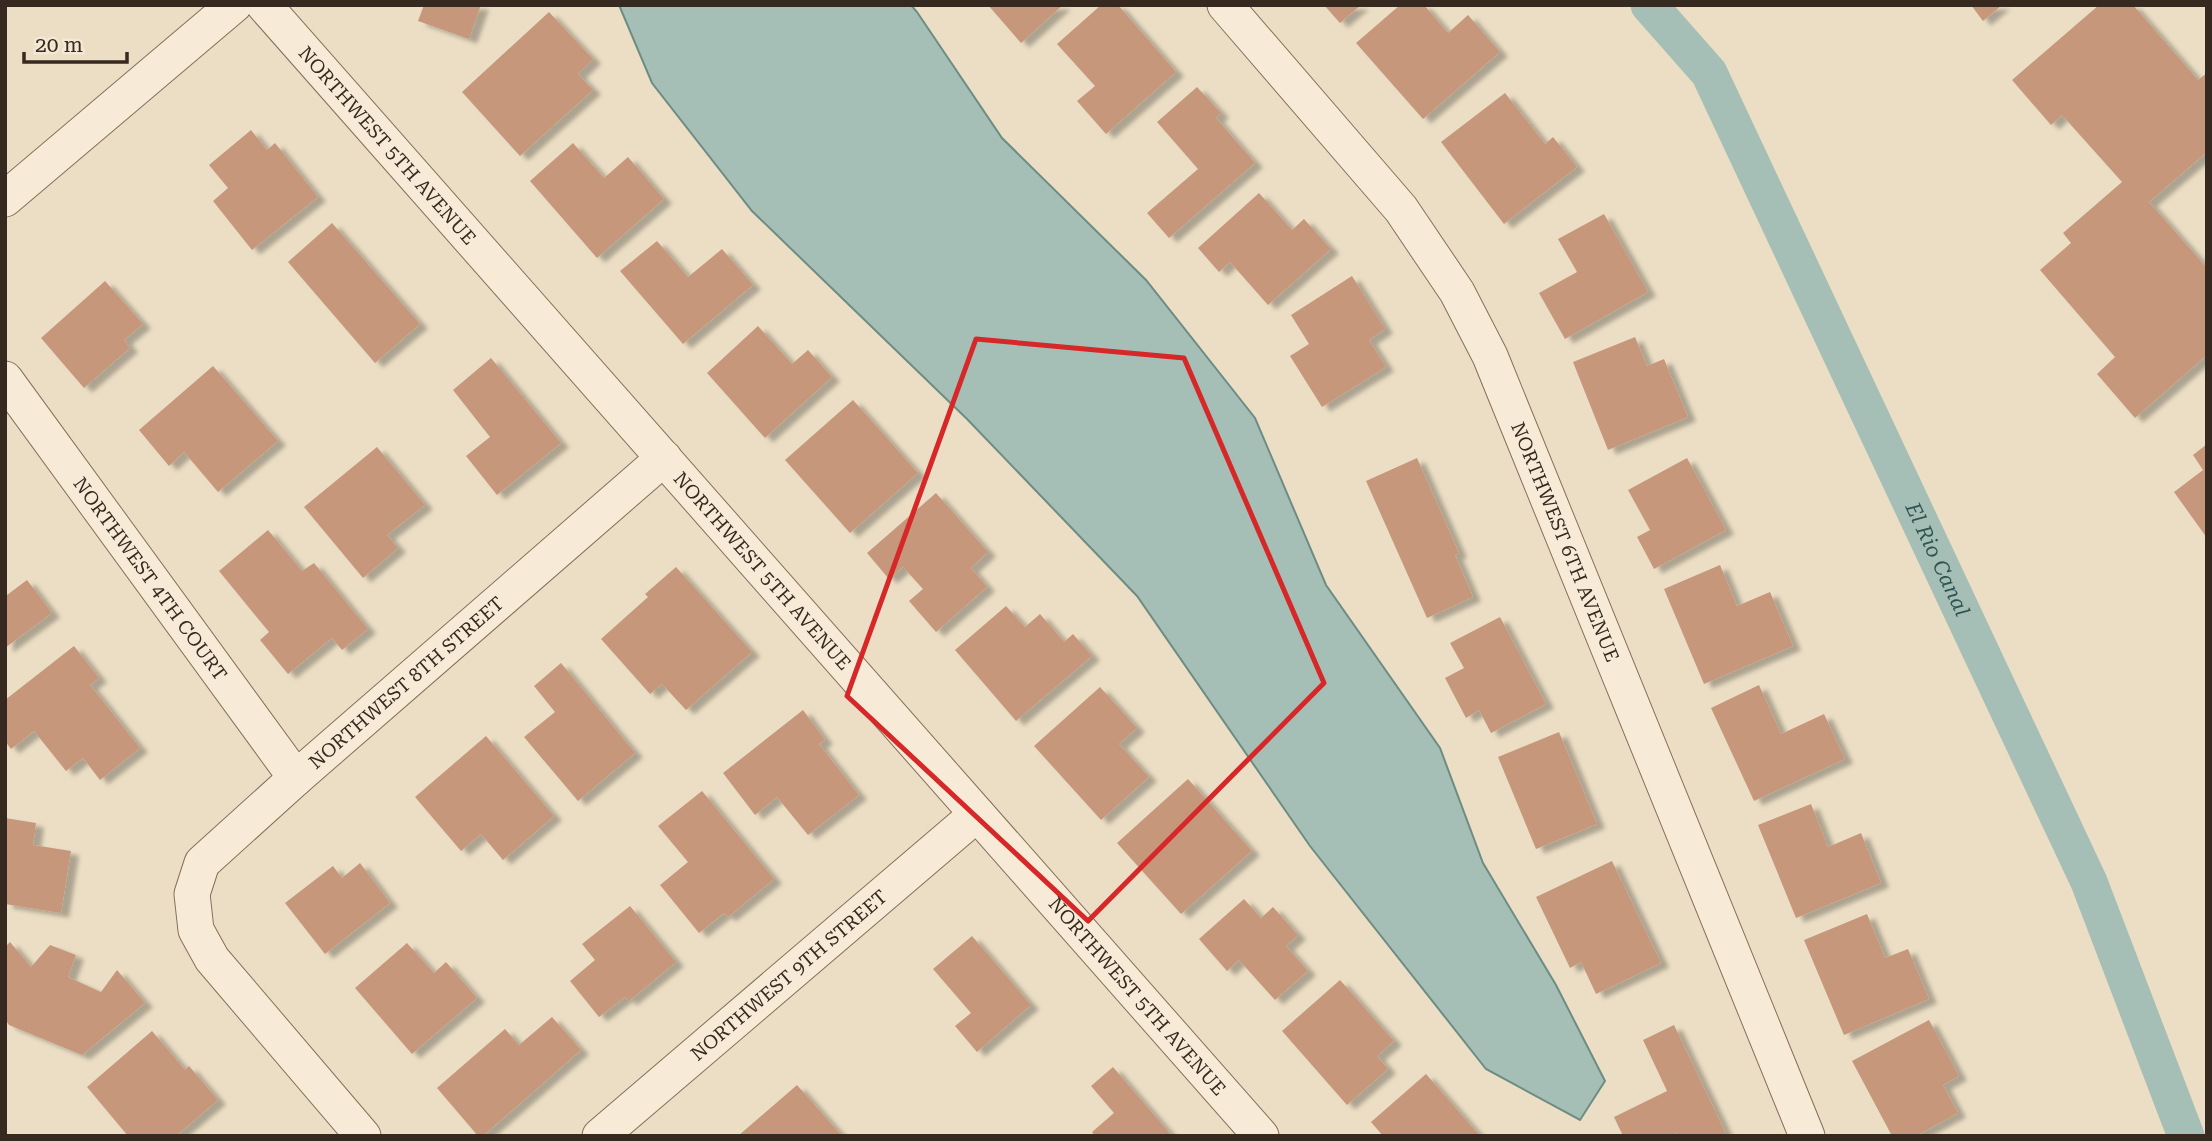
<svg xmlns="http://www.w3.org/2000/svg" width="2212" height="1141" font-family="'Roboto Serif',serif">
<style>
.water{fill:#a6bfb6;stroke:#6d8c83;stroke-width:2}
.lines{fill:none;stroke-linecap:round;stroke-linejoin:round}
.canal{stroke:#a6bfb6;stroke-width:37}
.building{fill:#c7977c;filter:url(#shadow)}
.street-casing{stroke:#856f5b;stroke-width:37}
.street{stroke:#f7ebd7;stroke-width:35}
.marked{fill:none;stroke:#d62828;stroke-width:5;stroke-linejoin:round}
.labels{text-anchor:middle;stroke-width:5;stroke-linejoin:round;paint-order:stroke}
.street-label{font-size:19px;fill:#36291f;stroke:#f3e8d3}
.water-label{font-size:21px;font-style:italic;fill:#2f5550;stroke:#f3e8d3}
</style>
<defs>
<filter id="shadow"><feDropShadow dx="8" dy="4.5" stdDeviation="2" flood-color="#0004"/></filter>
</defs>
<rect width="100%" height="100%" fill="#ebdec4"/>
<!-- water -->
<path class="water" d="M 619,5 L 911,5 L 917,12 L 1002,138 L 1146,280 L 1255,418 L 1326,585 L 1440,748 L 1483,863 L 1556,985 L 1605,1081 L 1580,1120 L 1486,1069 L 1310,846 L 1137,596 L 967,419 L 752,211 L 652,83 Z"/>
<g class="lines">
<!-- canal -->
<path class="canal" id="s1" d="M 1649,5 L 1709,73 L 2089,882 L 2186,1136"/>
</g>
<!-- building -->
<g class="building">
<path d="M 424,5 L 481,5 L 469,39 L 418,21 Z"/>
<path d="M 988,5 L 1063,5 L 1021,43 Z"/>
<path d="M 1101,5 L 1118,5 L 1176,72 L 1106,134 L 1077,101 L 1095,86 L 1057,44 Z"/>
<path d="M 1324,5 L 1361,5 L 1340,23 Z"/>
<path d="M 1400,5 L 1424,5 L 1448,33 L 1468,15 L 1500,52 L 1423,119 L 1356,43 Z"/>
<path d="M 1971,5 L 2002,5 L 1983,21 Z"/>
<path d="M 2099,5 L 2133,5 L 2198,80 L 2207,73 L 2207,152 L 2149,202 L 2207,268 L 2207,355 L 2135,418 L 2097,374 L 2115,357 L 2040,270 L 2071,243 L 2063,233 L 2122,182 L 2062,115 L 2051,125 L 2012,80 Z"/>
<path d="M 549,12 L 593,59 L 578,74 L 593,90 L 520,156 L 462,92 Z"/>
<path d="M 1197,87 L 1221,113 L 1216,118 L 1255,163 L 1169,238 L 1147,213 L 1198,169 L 1157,122 Z"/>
<path d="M 1505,93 L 1545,144 L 1553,137 L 1577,167 L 1504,224 L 1441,142 Z"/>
<path d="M 251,130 L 267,150 L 275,143 L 318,197 L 252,250 L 213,201 L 228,188 L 209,165 Z"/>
<path d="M 573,143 L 604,178 L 628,157 L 664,199 L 597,258 L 530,181 Z"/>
<path d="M 1259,193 L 1292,230 L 1304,219 L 1331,249 L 1268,305 L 1230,262 L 1219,272 L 1198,248 Z"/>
<path d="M 1604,214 L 1648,292 L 1565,339 L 1539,293 L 1577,272 L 1558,239 Z"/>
<path d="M 332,223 L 420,324 L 375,363 L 288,262 Z"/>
<path d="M 657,241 L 688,277 L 722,249 L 753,285 L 683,344 L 620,271 Z"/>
<path d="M 1352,276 L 1385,329 L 1369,340 L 1386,367 L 1322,407 L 1290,356 L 1309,344 L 1291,315 Z"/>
<path d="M 105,281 L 143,324 L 124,340 L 130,348 L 84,388 L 41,338 Z"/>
<path d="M 758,326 L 792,364 L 808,350 L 832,377 L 765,438 L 707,373 Z"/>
<path d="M 1635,337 L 1647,366 L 1664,359 L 1688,417 L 1608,450 L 1573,362 Z"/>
<path d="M 491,358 L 561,443 L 497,495 L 466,456 L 490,437 L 453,390 Z"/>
<path d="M 213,366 L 278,441 L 218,492 L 184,452 L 169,466 L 139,430 Z"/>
<path d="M 853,400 L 918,473 L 850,533 L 785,460 Z"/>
<path d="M 2207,444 L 2207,538 L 2174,492 L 2203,470 L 2193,455 Z"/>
<path d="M 377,447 L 425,505 L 387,535 L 398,548 L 363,578 L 304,507 Z"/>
<path d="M 1417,458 L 1459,553 L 1455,555 L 1473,597 L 1427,618 L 1366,481 Z"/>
<path d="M 1687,458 L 1726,530 L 1654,569 L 1637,537 L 1650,530 L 1628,490 Z"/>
<path d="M 936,493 L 988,552 L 971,568 L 987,587 L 936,632 L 909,601 L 923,589 L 903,567 L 889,579 L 867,553 Z"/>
<path d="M 268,530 L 302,571 L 314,563 L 368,629 L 342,650 L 332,638 L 288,674 L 260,640 L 269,632 L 219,571 Z"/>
<path d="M 1720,565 L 1737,606 L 1770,592 L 1793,646 L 1704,684 L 1664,589 Z"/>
<path d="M 676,567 L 752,652 L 686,710 L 662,684 L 650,694 L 601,639 L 648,597 L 645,594 Z"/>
<path d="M 27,580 L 52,613 L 5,648 L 5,592 L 7,595 Z"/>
<path d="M 1006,606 L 1025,627 L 1040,614 L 1064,642 L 1073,634 L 1092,656 L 1016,721 L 955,650 Z"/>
<path d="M 1500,617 L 1546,704 L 1491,733 L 1479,710 L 1466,718 L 1445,678 L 1464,668 L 1450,643 Z"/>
<path d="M 74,646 L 99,678 L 90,685 L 140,748 L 100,780 L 83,758 L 66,771 L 34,731 L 11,749 L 5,741 L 5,700 Z"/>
<path d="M 561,663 L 635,753 L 578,801 L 524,737 L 555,712 L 534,686 Z"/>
<path d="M 1759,685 L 1781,734 L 1824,714 L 1845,759 L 1754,801 L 1711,708 Z"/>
<path d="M 1100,687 L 1137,728 L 1119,744 L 1149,777 L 1101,820 L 1034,746 Z"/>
<path d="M 803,710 L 825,740 L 819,744 L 859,795 L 808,835 L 777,797 L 755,815 L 723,773 Z"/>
<path d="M 1559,732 L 1597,824 L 1536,849 L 1498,757 Z"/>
<path d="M 486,736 L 554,816 L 503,860 L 481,834 L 461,851 L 415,797 Z"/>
<path d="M 1188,779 L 1252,851 L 1181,914 L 1117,843 Z"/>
<path d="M 702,791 L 774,879 L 728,917 L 724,913 L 699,933 L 660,885 L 688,862 L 658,826 Z"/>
<path d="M 1811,804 L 1828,847 L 1861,833 L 1881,883 L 1796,918 L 1758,825 Z"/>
<path d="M 5,818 L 36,823 L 33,845 L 71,851 L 61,913 L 5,904 Z"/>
<path d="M 1612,861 L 1661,963 L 1596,994 L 1581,962 L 1570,968 L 1536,897 Z"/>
<path d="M 360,863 L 390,903 L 325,954 L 285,903 L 333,866 L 342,878 Z"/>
<path d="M 1244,899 L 1261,918 L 1273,907 L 1298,935 L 1286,946 L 1308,971 L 1275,1000 L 1239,960 L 1227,971 L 1199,939 Z"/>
<path d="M 630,906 L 676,962 L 629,1001 L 625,997 L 599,1017 L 570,981 L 595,960 L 582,944 Z"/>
<path d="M 1867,914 L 1885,958 L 1908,949 L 1929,999 L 1844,1035 L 1804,940 Z"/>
<path d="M 972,936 L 1031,1005 L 977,1052 L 955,1026 L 971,1013 L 933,969 Z"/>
<path d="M 10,942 L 31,967 L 50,945 L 76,955 L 68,977 L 101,992 L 117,970 L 145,1003 L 82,1055 L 9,1025 L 5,1019 L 5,947 Z"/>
<path d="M 407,943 L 434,973 L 446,962 L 477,998 L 412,1054 L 355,988 Z"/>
<path d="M 1340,980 L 1394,1041 L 1377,1056 L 1388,1069 L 1347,1105 L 1282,1031 Z"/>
<path d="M 552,1017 L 581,1050 L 483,1136 L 478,1136 L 437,1088 L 505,1029 L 519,1045 Z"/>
<path d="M 1929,1020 L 1959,1076 L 1943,1085 L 1958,1113 L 1916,1136 L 1892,1136 L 1852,1061 Z"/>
<path d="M 1674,1025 L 1727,1136 L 1678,1136 L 1677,1133 L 1672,1136 L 1623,1136 L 1614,1117 L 1667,1091 L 1643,1040 Z"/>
<path d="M 152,1031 L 185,1070 L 189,1066 L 218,1100 L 176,1136 L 128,1136 L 87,1087 Z"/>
<path d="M 1113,1067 L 1172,1136 L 1095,1136 L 1092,1132 L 1114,1113 L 1091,1086 Z"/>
<path d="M 1426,1074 L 1480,1136 L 1383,1136 L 1371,1122 Z"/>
<path d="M 797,1085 L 842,1136 L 738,1136 Z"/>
</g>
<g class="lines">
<defs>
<g id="street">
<path id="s2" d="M 264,5 L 1261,1136"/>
<path id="s3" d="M 1225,5 L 1401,209 L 1457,292 L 1490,356 L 1807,1136"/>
<path d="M 5,199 L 234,5"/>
<path id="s4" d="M 5,379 L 296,778"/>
<path id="s5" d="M 363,1136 L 212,959 L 196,930 L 192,894 L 202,863 L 296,778 L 664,458"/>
<path id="s6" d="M 600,1136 L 977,814"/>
</g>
</defs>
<!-- street casing -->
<use href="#street" class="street-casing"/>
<!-- street -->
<use href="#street" class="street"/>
</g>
<!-- marked area -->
<path class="marked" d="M 976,339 L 1184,358 L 1324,683 L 1088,921 L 847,696 Z"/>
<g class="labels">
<!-- street labels -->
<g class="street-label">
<text dy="7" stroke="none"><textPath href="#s2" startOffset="187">NORTHWEST 5TH AVENUE</textPath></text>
<text dy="7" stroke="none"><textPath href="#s3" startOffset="642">NORTHWEST 6TH AVENUE</textPath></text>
<text dy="7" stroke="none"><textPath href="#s2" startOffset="754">NORTHWEST 5TH AVENUE</textPath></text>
<text dy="7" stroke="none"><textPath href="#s4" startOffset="247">NORTHWEST 4TH COURT</textPath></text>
<text dy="7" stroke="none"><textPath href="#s5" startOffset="607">NORTHWEST 8TH STREET</textPath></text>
<text dy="7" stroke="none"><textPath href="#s6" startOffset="248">NORTHWEST 9TH STREET</textPath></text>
<text dy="7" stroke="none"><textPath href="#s2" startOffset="1321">NORTHWEST 5TH AVENUE</textPath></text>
</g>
<!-- water labels -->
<g class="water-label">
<text dy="7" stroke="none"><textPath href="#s1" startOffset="628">El Rio Canal</textPath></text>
</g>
</g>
<!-- border -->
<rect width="2212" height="1141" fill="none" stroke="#36291f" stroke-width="14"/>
<!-- scale -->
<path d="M24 52v10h103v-10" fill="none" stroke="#36291f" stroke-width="3.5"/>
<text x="35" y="52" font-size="21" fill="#36291f" stroke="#f3e8d3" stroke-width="5" paint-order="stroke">20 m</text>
</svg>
